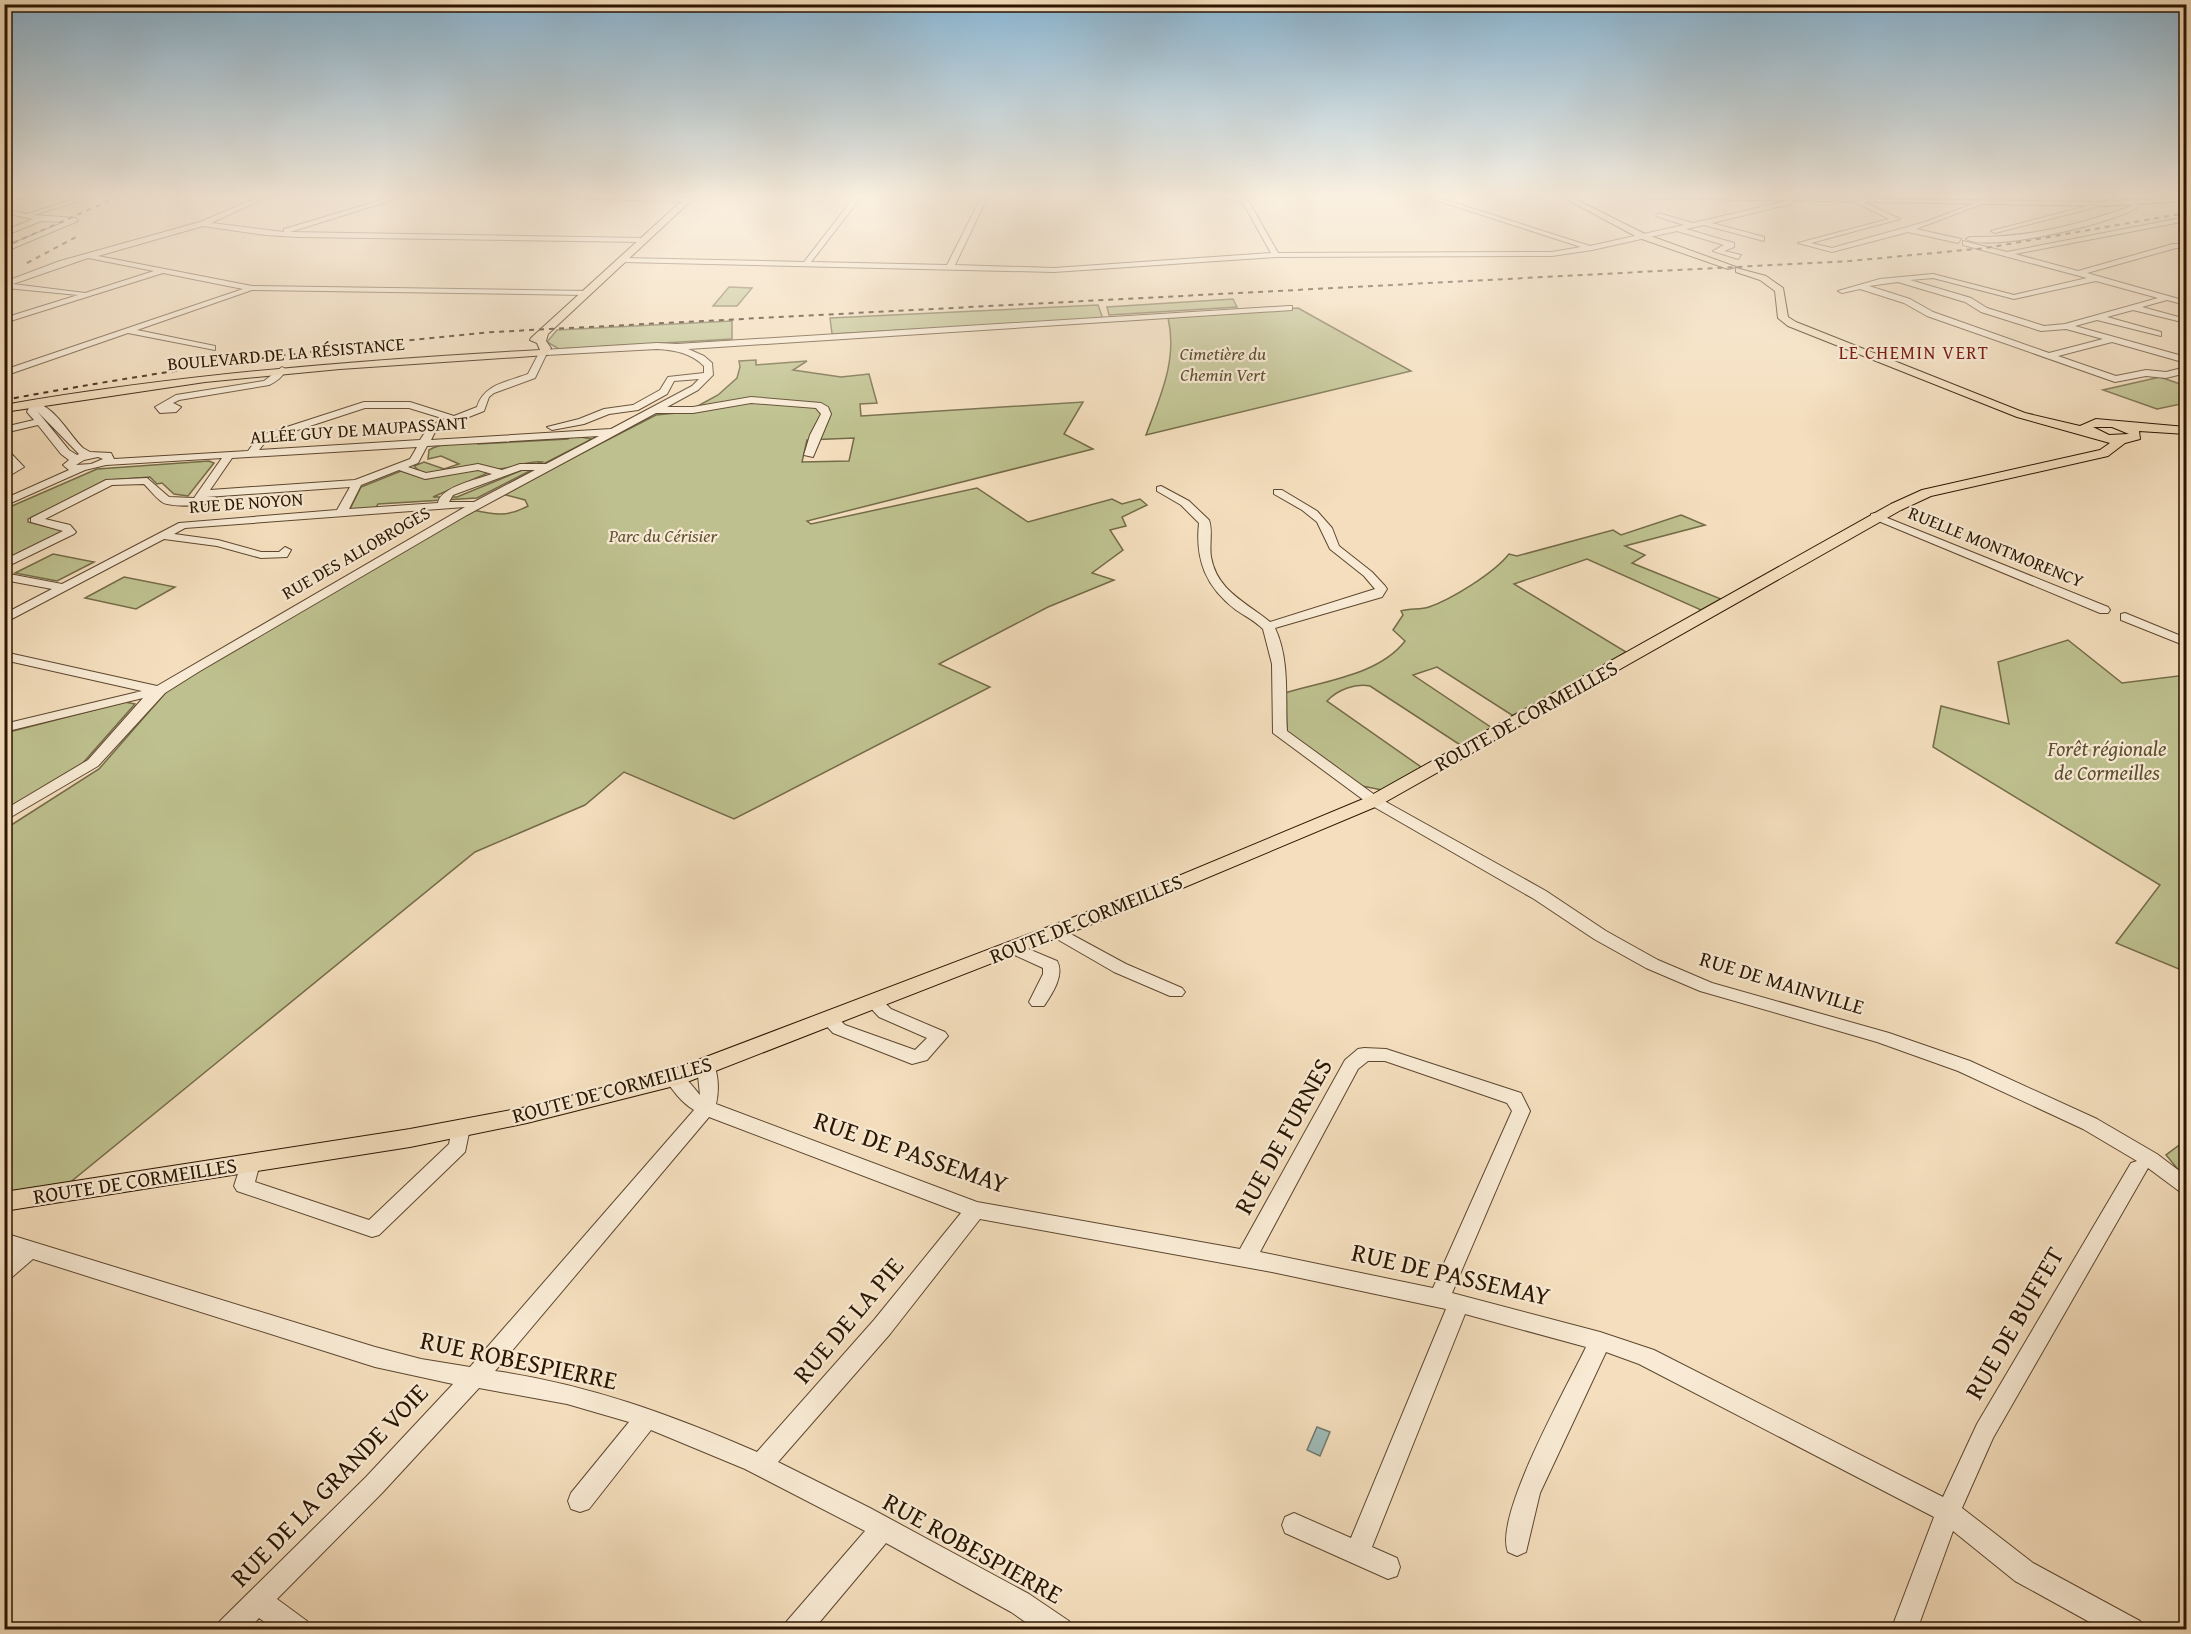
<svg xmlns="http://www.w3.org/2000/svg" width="2191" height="1634" font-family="'Gentium Book Plus',serif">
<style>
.green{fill:#bec18f;stroke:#746b48;stroke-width:1.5;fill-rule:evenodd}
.water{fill:#9ebbb8;stroke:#70796e;stroke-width:1.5}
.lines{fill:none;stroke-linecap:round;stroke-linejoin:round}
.minor-casing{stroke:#5d472f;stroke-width:2}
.major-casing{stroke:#2b1500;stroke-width:2}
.minor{fill:#f8ead4;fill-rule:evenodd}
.major{fill:#f4debd;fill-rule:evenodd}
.rail{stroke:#2b1500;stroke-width:2;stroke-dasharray:5 5;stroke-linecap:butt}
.labels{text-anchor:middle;stroke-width:4.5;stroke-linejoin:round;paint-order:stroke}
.far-neighbourhood-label{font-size:18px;letter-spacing:1.5px;fill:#7a1f14;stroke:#f8ead4}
.far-street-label{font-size:18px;fill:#2b1500;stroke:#f8ead4}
.far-park-label{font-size:18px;font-style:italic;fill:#5e5132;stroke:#f8ead4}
.street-label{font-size:21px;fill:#2b1500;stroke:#f8ead4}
.park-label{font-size:21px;font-style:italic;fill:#5e5132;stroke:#f8ead4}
.near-street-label{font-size:26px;fill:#2b1500;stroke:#f8ead4}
</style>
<rect width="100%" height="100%" fill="#f4debd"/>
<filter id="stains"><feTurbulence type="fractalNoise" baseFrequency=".00333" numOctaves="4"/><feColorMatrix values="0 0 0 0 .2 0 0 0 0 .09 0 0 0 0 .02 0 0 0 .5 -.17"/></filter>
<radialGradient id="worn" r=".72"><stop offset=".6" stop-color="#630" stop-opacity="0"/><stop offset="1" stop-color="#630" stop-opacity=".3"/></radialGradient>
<!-- green -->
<g class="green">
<path d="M 729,287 L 752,288 L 737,306 L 713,306 Z"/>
<path d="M 1233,299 L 1237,307 L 1109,315 L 1107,307 Z"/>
<path d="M 1098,305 L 1103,319 L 832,334 L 830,318 Z"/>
<path d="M 1298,308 L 1411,371 L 1146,435 C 1160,397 1178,359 1168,318 Z"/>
<path d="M 732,321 L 732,339 L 559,349 L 547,342 L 557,330 Z"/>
<path d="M 756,360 L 756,365 L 807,361 L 793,370 L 841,377 L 869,374 L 877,403 L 860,404 L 861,416 L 1083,402 L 1064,434 L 1093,449 L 807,521 L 811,524 L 977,488 L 1028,522 L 1112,499 L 1122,504 L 1140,499 L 1147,505 L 1122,517 L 1126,526 L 1110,530 L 1123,550 L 1092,573 L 1114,580 L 1048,607 L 939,664 L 990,687 L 734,819 L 624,772 L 585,805 L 475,852 L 68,1184 L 5,1193 L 5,829 L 99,769 L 167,691 L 274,625 L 473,510 C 495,515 508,517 528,506 L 525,500 L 502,494 L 656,415 L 687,412 L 718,395 L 737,378 L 740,367 L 739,361 ZM 854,438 L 849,461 L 802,462 L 807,440 Z"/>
<path d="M 2160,377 L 2186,386 L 2186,403 L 2157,409 L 2103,390 Z"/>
<path d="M 570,435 L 592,439 L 477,498 L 378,504 L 375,509 L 350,509 L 361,487 L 401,471 L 426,479 L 478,469 L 490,472 L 433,497 L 457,497 L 542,462 C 527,460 511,470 496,469 C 491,469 487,466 482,466 C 464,465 427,484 414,466 L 424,462 L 444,469 L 459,464 L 441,456 L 428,459 L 429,450 C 443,442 463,442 479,441 L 478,444 L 568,439 Z"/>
<path d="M 209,461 L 214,463 L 188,496 L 174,494 L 162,483 L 157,484 L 150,477 L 110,480 L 28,519 L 28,522 L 64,531 L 5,561 L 5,509 L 97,469 Z"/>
<path d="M 1681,515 L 1705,525 L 1625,546 L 1645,555 L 1632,563 L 1721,599 L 1701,610 L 1587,559 L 1514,584 L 1626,652 L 1515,717 L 1437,667 L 1413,675 L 1495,730 L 1465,748 L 1370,686 C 1355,683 1337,690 1327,701 L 1424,769 L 1382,790 L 1362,786 L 1287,737 L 1285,693 C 1324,681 1379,675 1405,641 L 1393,630 L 1403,615 L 1401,611 C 1410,608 1420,610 1429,607 C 1452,599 1494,573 1509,554 L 1517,556 L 1613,530 L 1621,535 Z"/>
<path d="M 53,554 L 94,562 L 57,581 L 15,573 Z"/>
<path d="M 124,577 L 175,587 L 136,609 L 85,598 Z"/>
<path d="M 2068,640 L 2122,683 L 2186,675 L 2186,972 L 2116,943 L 2160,885 L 1933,747 L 1941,706 L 2009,724 L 1998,662 Z"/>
<path d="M 125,702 L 135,704 L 82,764 L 5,811 L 5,733 Z"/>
<path d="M 2186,1140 L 2186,1179 L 2166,1155 Z"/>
</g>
<!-- water -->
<path class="water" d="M 1317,1427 L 1330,1432 L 1320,1456 L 1307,1450 Z"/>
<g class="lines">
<defs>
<g id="minor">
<path d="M 16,196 L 28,196 L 4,203 L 4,199 Z"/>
<path d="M 85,196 L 96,196 L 33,215 L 76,218 L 78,221 L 4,252 L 4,247 L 65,222 L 41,221 L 4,236 L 4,231 L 33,219 L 4,213 L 4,209 L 27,214 Z"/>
<path d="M 261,196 L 270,196 L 211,223 L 284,232 L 284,229 L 395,196 L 405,196 L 290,232 L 644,238 L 648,240 L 644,242 L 299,237 L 265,235 L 203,226 L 98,256 L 252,286 L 587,291 L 591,293 L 587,295 L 252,290 L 137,330 L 215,346 L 215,350 L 128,333 L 4,376 L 4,370 L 243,289 L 163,273 L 4,323 L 4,318 L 78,295 L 6,288 L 4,282 L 60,261 L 200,222 ZM 88,258 L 154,271 L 85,293 L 13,284 Z"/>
<path d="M 516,196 L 689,198 L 692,200 L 689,202 Z"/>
<path d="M 855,196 L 862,196 L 811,262 L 947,265 L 980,200 L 979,196 L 985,196 L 986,200 L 955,265 L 1054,268 L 1271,253 L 1243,203 L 1219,196 L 1248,200 L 1278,253 L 1552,252 L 1581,247 L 1423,196 L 1433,196 L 1590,246 L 1684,225 L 1656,216 L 1658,213 L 1693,223 L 1786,201 L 1791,197 L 1794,199 L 1790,204 L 1712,223 L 1764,237 L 1764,241 L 1704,225 L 1686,229 L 1734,243 L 1734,247 L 1724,251 L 1741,255 L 1738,259 L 1713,251 L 1724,245 L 1677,231 L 1592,250 L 1552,256 L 1276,257 L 1054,272 L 623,262 L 619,260 L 623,258 L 804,262 Z"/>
<path d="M 1994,196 L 2003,196 L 1916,229 L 1961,239 L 1958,243 L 1908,232 L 1832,252 L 1798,243 L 1889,219 L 1853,201 L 1855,198 L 1900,219 L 1811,243 L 1832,248 L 1925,222 Z"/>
<path d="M 2114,199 L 2116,202 L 1995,233 L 1991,231 Z"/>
<path d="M 2119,199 L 2137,203 L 2138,207 C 2115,223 1990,253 1966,239 L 1970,237 C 2027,238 2079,225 2132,206 L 2119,201 Z"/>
<path d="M 2186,217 L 2186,221 L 2015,254 L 2078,271 L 2173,244 L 2186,244 L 2186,248 L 2176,248 L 2087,273 L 2186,301 L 2186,305 L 2167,300 L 2142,307 L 2186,319 L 2186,323 L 2133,310 L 2107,317 L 2161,332 L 2161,336 L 2097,320 L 2075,326 L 2186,357 L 2186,363 L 2112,342 L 2058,356 L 2116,376 L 2146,370 L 2166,372 L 2186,367 L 2186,373 L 2166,378 L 2146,376 L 2115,382 L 1927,316 L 1904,303 L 1860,289 L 1842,293 L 1838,291 L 1880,279 L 1933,274 L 2014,295 L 2087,278 L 1963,245 L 1963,241 L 2007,252 ZM 1933,278 L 2014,299 L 2096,281 L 2158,298 L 2065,324 L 2044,326 L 1987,308 L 1971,298 L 1910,280 ZM 1898,282 L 1965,302 L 1981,312 L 2041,331 L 2066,329 L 2103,339 L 2049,353 L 1933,312 L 1910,299 L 1869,286 Z"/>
<path d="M 1289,306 L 1292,306 L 1292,310 L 688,349 L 704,356 L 712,363 L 713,375 L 698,390 L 667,407 L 693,407 L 751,397 L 821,403 L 828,407 L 831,414 L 813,457 L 804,455 L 810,435 L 821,414 L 816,408 L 751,403 L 693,413 L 656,413 L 467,515 L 200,671 L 165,693 L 98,766 L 4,821 L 4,810 L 88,760 L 143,698 L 4,732 L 4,724 L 142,691 L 4,660 L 4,652 L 157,686 L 465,507 L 185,528 L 174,534 L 218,540 L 261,552 L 279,552 L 285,547 L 291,550 L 287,557 L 261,558 L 217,546 L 164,539 L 4,623 L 4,614 L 52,589 L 4,580 L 4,573 L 62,584 L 179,523 L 337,510 L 350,487 L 206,497 L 215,497 L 220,500 C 212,506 171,508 162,502 C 156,498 150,490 144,484 L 112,485 L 45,519 L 70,525 L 76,532 L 74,534 L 4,568 L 4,560 L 63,531 L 31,522 L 31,518 L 106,480 L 147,478 L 169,497 L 194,498 L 222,458 L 106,465 L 85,470 L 4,506 L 4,499 L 69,470 L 63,465 L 69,460 L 61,454 L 38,425 L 4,433 L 4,427 L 34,420 L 27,412 L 31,403 C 52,401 69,435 83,448 L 90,452 L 111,453 L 114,459 L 248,451 L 259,436 L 364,402 L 410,402 L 454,416 L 477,407 C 484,384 507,382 528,374 L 539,353 L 543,350 L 657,343 L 677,344 ZM 657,349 C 675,350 691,353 704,366 L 704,373 L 668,377 L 660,390 L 633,405 L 604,409 L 579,419 L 547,427 L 552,430 L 584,424 L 609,414 L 638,410 L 667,394 L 674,381 L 699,379 L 692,386 L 611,429 L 431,440 L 436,430 L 484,411 L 489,397 L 494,393 L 535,378 L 546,355 ZM 365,408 L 409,408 L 445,419 L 429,426 L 420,440 L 259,450 L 267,440 ZM 37,411 L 79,454 L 77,455 L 69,450 ZM 599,436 L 546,464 L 520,464 L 502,470 L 478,464 L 426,473 L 408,467 L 418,463 L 427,446 ZM 417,447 L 410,459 L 355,480 L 210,490 L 232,458 ZM 98,457 L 103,459 L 91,464 L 76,465 L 84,460 ZM 399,470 L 425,479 L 478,470 L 492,474 C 478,479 440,487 438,503 L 349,509 L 361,485 ZM 521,470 L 535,470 L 474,502 L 449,502 L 453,495 Z"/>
<path d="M 282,367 L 287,370 C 281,377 278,381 269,385 L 179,400 L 173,403 L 181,407 L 176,412 L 160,413 L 155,407 L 176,395 L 264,381 Z"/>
<path d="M 4,446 L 24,467 L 4,479 L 4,471 L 13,466 L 4,456 Z"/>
<path d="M 1161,486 L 1189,501 L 1209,520 C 1213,530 1209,545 1211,557 C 1217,591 1246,602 1270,622 L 1375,589 L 1364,576 L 1330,549 L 1317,522 L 1302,510 L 1274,494 L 1274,490 L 1282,490 L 1317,511 L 1332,528 L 1339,546 L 1372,572 L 1385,586 L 1387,589 L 1382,597 L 1275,628 C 1290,660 1285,697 1287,731 L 1379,798 L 1546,891 L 1606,931 L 1658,960 L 1712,983 L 1889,1033 L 1970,1061 L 2097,1119 L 2157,1154 L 2186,1176 L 2186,1194 L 2179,1191 L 2148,1168 L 1993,1438 L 1962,1508 L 2033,1563 L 2140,1621 L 2144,1630 L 2104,1630 L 2015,1581 L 1953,1531 L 1917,1630 L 1891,1630 L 1934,1517 L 1639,1364 L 1606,1352 L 1540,1493 L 1526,1552 L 1517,1556 L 1508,1552 C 1493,1517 1568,1385 1586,1347 L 1465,1314 L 1372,1547 L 1397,1558 L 1400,1567 L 1397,1576 L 1388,1579 L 1285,1533 L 1282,1525 L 1285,1517 L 1294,1513 L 1351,1538 L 1446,1309 L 1272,1272 L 980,1219 L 890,1334 L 778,1462 L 870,1508 L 1029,1594 L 1069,1621 L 1073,1630 L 1037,1630 L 1011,1612 L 886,1543 L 813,1630 L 783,1630 L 787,1621 L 865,1531 L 745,1469 L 651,1430 L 589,1509 L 580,1512 L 571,1509 L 568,1501 L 571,1493 L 629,1422 L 567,1404 L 479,1388 L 382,1493 L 277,1599 L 307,1621 L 311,1630 L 276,1630 L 259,1618 L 248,1630 L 216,1630 L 220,1621 L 366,1477 L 453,1384 L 375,1367 L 33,1259 L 11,1278 L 4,1281 L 4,1259 L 13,1252 L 4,1250 L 4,1233 L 375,1347 L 421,1359 L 470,1367 L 694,1110 C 682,1103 671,1089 665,1078 L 667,1073 C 682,1069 691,1085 700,1095 L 697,1066 L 700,1061 L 706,1059 L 712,1061 C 719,1073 719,1092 716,1104 L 977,1202 L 1240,1249 L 1345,1060 L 1358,1049 L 1364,1048 L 1386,1049 L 1521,1093 L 1530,1111 L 1452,1293 L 1600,1332 L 1654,1350 L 1943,1497 L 1977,1424 L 2131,1163 L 2137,1161 L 2083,1129 L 1958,1071 L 1877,1042 L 1700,991 L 1646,968 L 1594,939 L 1534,899 L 1369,804 L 1273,733 L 1272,664 L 1263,629 C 1255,621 1245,616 1236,610 C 1206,587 1195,560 1199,523 L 1181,505 L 1157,491 L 1157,487 ZM 1368,1061 L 1385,1061 L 1507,1103 L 1512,1111 L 1433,1288 L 1260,1252 L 1358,1069 ZM 709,1117 L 961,1213 L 874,1320 L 757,1452 C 672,1415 587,1384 495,1371 Z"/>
<path d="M 1875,513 L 2108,607 L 2110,610 L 2108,613 L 2100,613 L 1871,518 L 1871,514 Z"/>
<path d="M 2125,613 L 2186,638 L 2186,646 L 2121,620 L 2121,614 Z"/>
<path d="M 1056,926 L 1126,964 L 1182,988 L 1185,992 L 1182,996 L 1170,996 L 1114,972 L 1050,935 L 1048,931 L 1050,927 Z"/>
<path d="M 1014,943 L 1057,961 C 1065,975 1052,994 1044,1006 L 1032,1006 L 1029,1002 L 1043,974 L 1043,968 L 1008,952 L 1006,948 L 1008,944 Z"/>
<path d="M 875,997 L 881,999 L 891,1009 L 945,1032 L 948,1036 L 927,1060 L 912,1064 L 833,1033 L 821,1020 L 824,1016 L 836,1016 L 845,1025 L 915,1050 L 927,1038 L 879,1017 L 866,1003 L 869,999 Z"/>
<path d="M 460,1121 L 467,1123 L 470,1128 L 465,1152 L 379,1235 L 372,1237 L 237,1191 L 234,1186 L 243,1158 L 250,1155 L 257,1158 L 260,1163 L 255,1182 L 369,1220 L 449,1144 L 453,1123 Z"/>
</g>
<g id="major">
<path d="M 687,196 L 696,196 L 548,334 L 546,341 L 551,348 L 547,355 L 340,369 L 205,382 L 4,412 L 4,405 C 182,374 360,360 540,350 L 537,343 L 530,340 L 531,338 Z"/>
<path d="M 1569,196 L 1645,234 L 1736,267 L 1728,269 L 1639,238 L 1568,200 Z"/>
<path d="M 1639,196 L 2103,202 L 2186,197 L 2186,201 L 2103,206 L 1643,198 Z"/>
<path d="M 1736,268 L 1766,276 L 1783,288 L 1788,317 L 1796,322 L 2025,413 L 2080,426 L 2096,419 L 2186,427 L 2186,434 L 2139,431 L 2140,439 L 2125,443 L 2108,456 L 1931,496 L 1901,510 L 1380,805 L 1154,900 L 682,1084 L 527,1123 L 410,1147 L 4,1211 L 4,1192 L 410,1129 L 527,1107 L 669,1071 L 1140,892 L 1368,797 L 1891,504 L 1922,490 L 2100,450 L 2110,443 L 2017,417 L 1788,326 L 1778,318 L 1775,291 L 1760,280 L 1736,272 ZM 2093,427 L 2112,427 L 2129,434 L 2109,435 Z"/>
</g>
</defs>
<!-- minor casing -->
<use href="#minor" class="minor-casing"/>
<!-- major casing -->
<use href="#major" class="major-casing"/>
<!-- minor -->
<use href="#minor" class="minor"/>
<!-- major -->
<use href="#major" class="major"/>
<!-- rail -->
<g class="rail">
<path d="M 4,247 L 120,196"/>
<path d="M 27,263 L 76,237"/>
<path d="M 4,400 C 166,370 328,347 493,332 L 1850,261 L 1986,248 L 2186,213"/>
</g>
</g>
<!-- sky -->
<linearGradient id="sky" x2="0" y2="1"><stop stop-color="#8ab7d5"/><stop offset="0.46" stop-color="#faf0e1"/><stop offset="1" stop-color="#faf0e1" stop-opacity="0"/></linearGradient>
<rect width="2191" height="425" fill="url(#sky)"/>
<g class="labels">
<!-- far-neighbourhood labels -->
<g class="far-neighbourhood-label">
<text x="1914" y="359">LE CHEMIN VERT</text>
</g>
<!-- far-street labels -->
<g class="far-street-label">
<text transform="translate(286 354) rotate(-5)" y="6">BOULEVARD DE LA RÉSISTANCE</text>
<text transform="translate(359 430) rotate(-4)" y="6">ALLÉE GUY DE MAUPASSANT</text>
<text transform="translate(246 503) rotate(-4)" y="6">RUE DE NOYON</text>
<text transform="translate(1996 547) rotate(22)" y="6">RUELLE MONTMORENCY</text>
<text transform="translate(356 553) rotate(-30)" y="6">RUE DES ALLOBROGES</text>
</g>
<!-- far-park labels -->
<g class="far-park-label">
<text x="1223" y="360">Cimetière du<tspan x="1223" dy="21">Chemin Vert</tspan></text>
<text x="663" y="542">Parc du Cérisier</text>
</g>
<!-- street labels -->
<g class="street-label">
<text transform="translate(1526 716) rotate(-29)" y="7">ROUTE DE CORMEILLES</text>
<text transform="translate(1086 919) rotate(-22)" y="7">ROUTE DE CORMEILLES</text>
<text transform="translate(1782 983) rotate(17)" y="7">RUE DE MAINVILLE</text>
<text transform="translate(612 1090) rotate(-15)" y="7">ROUTE DE CORMEILLES</text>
<text transform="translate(135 1181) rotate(-9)" y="7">ROUTE DE CORMEILLES</text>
</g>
<!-- park labels -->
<g class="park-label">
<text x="2107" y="756">Forêt régionale<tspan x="2107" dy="24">de Cormeilles</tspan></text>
</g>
<!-- near-street labels -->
<g class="near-street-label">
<text transform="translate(1283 1136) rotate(-61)" y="9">RUE DE FURNES</text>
<text transform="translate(911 1152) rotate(19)" y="9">RUE DE PASSEMAY</text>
<text transform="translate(1451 1274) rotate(13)" y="9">RUE DE PASSEMAY</text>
<text transform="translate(848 1320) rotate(-50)" y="9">RUE DE LA PIE</text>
<text transform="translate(2014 1323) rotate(-60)" y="9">RUE DE BUFFET</text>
<text transform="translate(519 1360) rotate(12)" y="9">RUE ROBESPIERRE</text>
<text transform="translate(329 1485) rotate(-46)" y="9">RUE DE LA GRANDE VOIE</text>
<text transform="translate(973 1548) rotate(29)" y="9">RUE ROBESPIERRE</text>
</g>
</g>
<!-- margin -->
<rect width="2191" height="1634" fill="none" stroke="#f4debd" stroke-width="24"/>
<rect x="6" y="6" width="2179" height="1622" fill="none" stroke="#2b1500" stroke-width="3"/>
<rect x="12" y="12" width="2167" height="1610" fill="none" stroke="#2b1500" stroke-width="1.5"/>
<rect width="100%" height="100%" filter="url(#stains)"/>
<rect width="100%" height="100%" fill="url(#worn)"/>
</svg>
